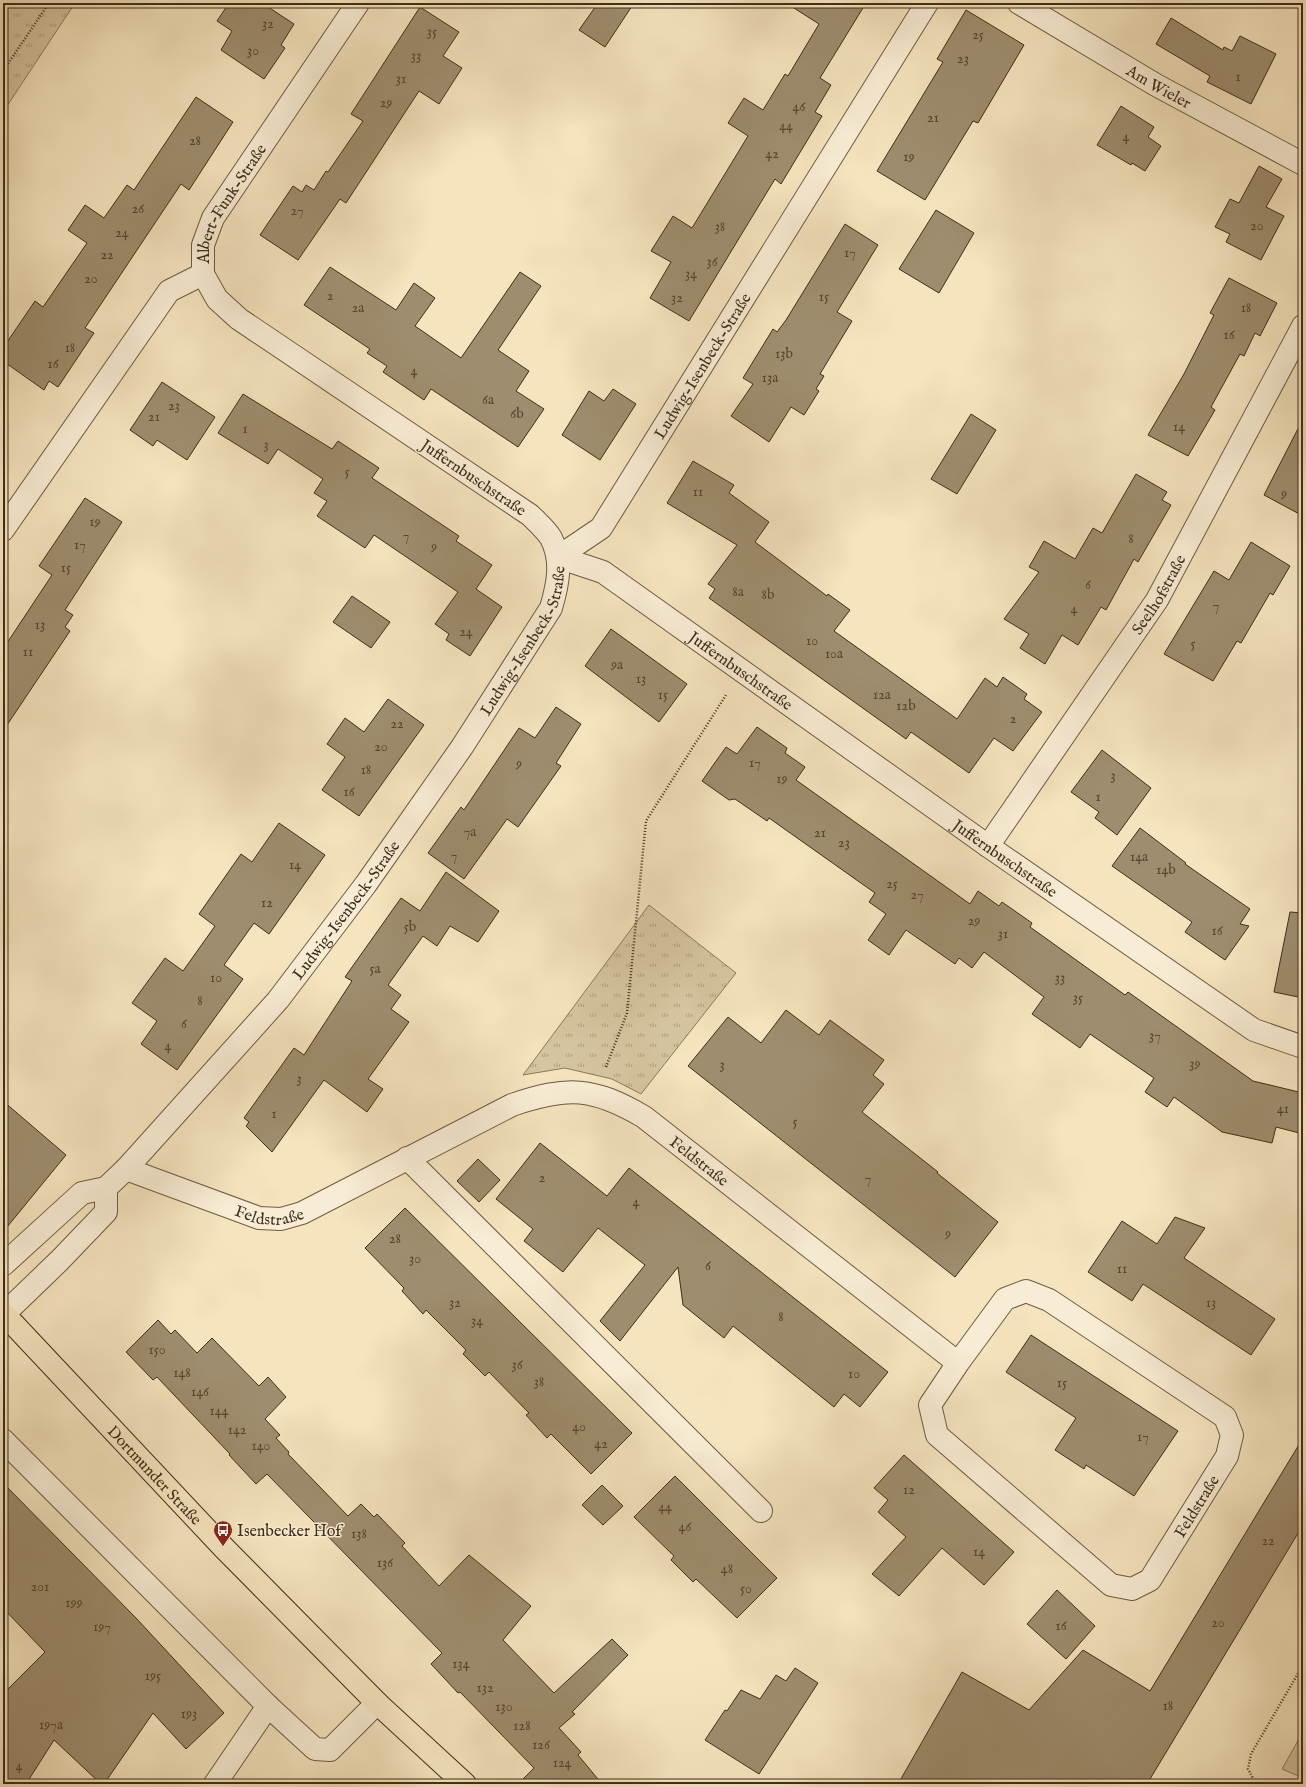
<svg xmlns="http://www.w3.org/2000/svg" width="1306" height="1787" font-family="'IM FELL English',serif">
<style>
.grass{fill:#d6c5a1;stroke:#8a7a5e}
.park{fill:url(#park-tufts);stroke:#8a7a5e}
.building{fill:#9e8d6f;stroke:#3f2e1b}
.lines{fill:none;stroke-linecap:round;stroke-linejoin:round}
.minor-casing{stroke:#6c5c44;stroke-width:24}
.major-casing{stroke:#3f2e1b;stroke-width:24}
.path{stroke:#3f2e1b;stroke-width:2.5;stroke-dasharray:1 2;stroke-linecap:butt}
.minor{stroke:#f8edd4;stroke-width:22}
.major{stroke:#f5e4bd;stroke-width:22}
.labels{text-anchor:middle;stroke-width:3;stroke-linejoin:round;paint-order:stroke}
.number-label{font-size:14px;fill:#574630}
.street-label{font-size:16px;fill:#3f2e1b;stroke:#f8edd4}
.poi-label{font-size:16px;fill:#3f2e1b;stroke:#f8edd4;text-anchor:start}
</style>
<defs>
<pattern id="park-tufts" width="24" height="20" patternUnits="userSpaceOnUse"><rect width="24" height="20" fill="#d6c5a1"/><path d="M3 7l-1-3M5 7V3M7 7l1-3M15 17l-1-3M17 17v-4M19 17l1-3" fill="none" stroke="#afa082"/></pattern>
</defs>
<rect width="100%" height="100%" fill="#f5e4bd"/>
<filter id="stains"><feTurbulence type="fractalNoise" baseFrequency=".005" numOctaves="4"/><feColorMatrix values="0 0 0 0 .2 0 0 0 0 .09 0 0 0 0 .02 0 0 0 .5 -.17"/></filter>
<radialGradient id="worn" r=".72"><stop offset=".6" stop-color="#630" stop-opacity="0"/><stop offset="1" stop-color="#630" stop-opacity=".3"/></radialGradient>
<!-- grass -->
<path class="grass" d="M 1303,1732 L 1303,1778 L 1282,1769 Z"/>
<!-- park -->
<g class="park">
<path d="M 3,3 L 75,3 L 3,112 Z"/>
<path d="M 649,905 L 736,973 L 641,1094 L 612,1079 L 565,1068 L 523,1075 Z"/>
</g>
<!-- building -->
<g class="building">
<path d="M 229,3 L 262,3 L 294,24 L 281,45 L 285,48 L 264,79 L 221,50 L 232,31 L 217,21 Z"/>
<path d="M 598,3 L 634,3 L 605,47 L 579,30 Z"/>
<path d="M 786,3 L 866,3 L 820,78 L 831,85 L 815,112 L 822,116 L 781,184 L 775,179 L 689,321 L 650,298 L 671,262 L 651,251 L 673,216 L 692,228 L 748,136 L 728,123 L 744,98 L 763,110 L 785,74 L 788,76 L 819,24 Z"/>
<path d="M 420,7 L 459,32 L 443,56 L 462,68 L 439,104 L 419,91 L 346,203 L 340,199 L 298,260 L 260,235 L 293,186 L 302,192 L 306,185 L 314,190 L 326,171 L 328,172 L 363,121 L 351,114 Z"/>
<path d="M 966,10 L 1024,45 L 978,123 L 973,121 L 925,200 L 877,171 L 943,62 L 937,59 Z"/>
<path d="M 1171,18 L 1223,50 L 1224,47 L 1232,51 L 1240,36 L 1276,54 L 1251,104 L 1207,82 L 1210,76 L 1156,44 Z"/>
<path d="M 196,97 L 233,122 L 189,190 L 181,184 L 85,328 L 94,333 L 58,387 L 49,381 L 44,390 L 3,361 L 3,348 L 35,301 L 43,307 L 87,243 L 68,230 L 85,205 L 104,218 L 127,185 L 134,190 Z"/>
<path d="M 1121,106 L 1154,127 L 1148,137 L 1161,146 L 1145,171 L 1132,163 L 1131,165 L 1097,145 Z"/>
<path d="M 1259,166 L 1282,179 L 1266,207 L 1284,216 L 1261,260 L 1226,242 L 1230,234 L 1215,227 L 1230,199 L 1239,203 Z"/>
<path d="M 936,210 L 974,233 L 939,293 L 899,269 Z"/>
<path d="M 845,224 L 878,245 L 837,312 L 852,321 L 820,374 L 824,376 L 816,389 L 819,391 L 804,415 L 791,407 L 769,442 L 731,416 L 753,384 L 743,378 L 773,329 L 777,332 L 786,320 Z"/>
<path d="M 330,267 L 396,310 L 414,283 L 435,298 L 415,326 L 461,358 L 520,272 L 541,286 L 498,350 L 529,371 L 516,391 L 544,409 L 518,447 L 431,389 L 424,400 L 383,372 L 387,366 L 367,353 L 370,349 L 304,305 Z"/>
<path d="M 1229,278 L 1277,303 L 1260,336 L 1255,333 L 1244,356 L 1240,354 L 1211,407 L 1215,410 L 1188,456 L 1148,435 L 1184,374 L 1214,315 L 1210,313 Z"/>
<path d="M 162,382 L 215,417 L 187,460 L 157,440 L 153,446 L 130,430 Z"/>
<path d="M 613,389 L 636,404 L 600,460 L 562,435 L 589,391 L 604,401 Z"/>
<path d="M 243,394 L 332,449 L 338,441 L 379,468 L 372,478 L 459,536 L 456,541 L 492,565 L 476,589 L 502,607 L 470,656 L 446,640 L 449,634 L 435,624 L 458,592 L 374,535 L 365,548 L 317,516 L 327,501 L 314,493 L 323,479 L 278,449 L 268,464 L 218,433 Z"/>
<path d="M 971,414 L 996,430 L 957,494 L 931,479 Z"/>
<path d="M 1303,419 L 1303,516 L 1264,495 Z"/>
<path d="M 693,461 L 734,485 L 729,493 L 769,522 L 755,542 L 827,596 L 828,594 L 850,610 L 834,631 L 957,719 L 985,678 L 997,687 L 1003,677 L 1027,694 L 1024,699 L 1042,712 L 1013,751 L 994,738 L 969,773 L 911,732 L 906,739 L 709,598 L 715,589 L 708,584 L 737,545 L 667,503 Z"/>
<path d="M 1136,474 L 1167,492 L 1162,500 L 1171,505 L 1138,562 L 1134,559 L 1106,610 L 1101,607 L 1078,645 L 1062,635 L 1045,664 L 1020,648 L 1029,634 L 1004,619 L 1039,572 L 1029,567 L 1044,541 L 1075,559 L 1093,528 L 1102,533 Z"/>
<path d="M 85,498 L 122,522 L 65,610 L 73,615 L 65,627 L 70,631 L 3,731 L 3,649 L 52,575 L 39,566 Z"/>
<path d="M 1251,542 L 1290,566 L 1273,595 L 1270,593 L 1241,643 L 1237,641 L 1213,681 L 1164,654 L 1214,571 L 1229,580 Z"/>
<path d="M 352,596 L 390,622 L 371,648 L 333,622 Z"/>
<path d="M 611,629 L 687,684 L 659,722 L 585,666 Z"/>
<path d="M 388,699 L 424,725 L 359,816 L 322,790 L 345,757 L 327,744 L 345,718 L 364,732 Z"/>
<path d="M 556,707 L 581,724 L 556,763 L 561,766 L 518,827 L 507,819 L 464,879 L 428,853 L 461,807 L 464,810 L 519,728 L 535,738 Z"/>
<path d="M 757,727 L 787,748 L 785,753 L 805,767 L 796,780 L 970,904 L 978,891 L 999,906 L 1002,902 L 1032,923 L 1030,927 L 1125,995 L 1128,992 L 1253,1081 L 1303,1093 L 1303,1134 L 1276,1127 L 1272,1143 L 1222,1132 L 1174,1097 L 1167,1107 L 1145,1092 L 1154,1078 L 1090,1034 L 1080,1048 L 1032,1014 L 1044,997 L 984,952 L 972,968 L 959,958 L 955,964 L 906,930 L 889,955 L 868,940 L 886,914 L 869,902 L 875,893 L 769,818 L 767,821 L 735,799 L 729,800 L 702,781 L 726,747 L 737,754 Z"/>
<path d="M 1102,750 L 1151,788 L 1117,835 L 1095,818 L 1099,812 L 1071,792 Z"/>
<path d="M 279,823 L 325,855 L 269,934 L 254,923 L 224,965 L 243,979 L 177,1070 L 141,1044 L 157,1021 L 132,1003 L 165,958 L 183,971 L 215,926 L 199,914 L 241,854 L 252,862 Z"/>
<path d="M 1140,828 L 1186,863 L 1185,864 L 1250,909 L 1240,924 L 1249,926 L 1225,960 L 1185,932 L 1192,922 L 1112,866 Z"/>
<path d="M 446,872 L 499,911 L 478,942 L 450,926 L 437,946 L 423,936 L 388,985 L 401,995 L 391,1009 L 409,1022 L 368,1079 L 383,1089 L 367,1112 L 324,1080 L 272,1152 L 246,1126 L 249,1122 L 244,1118 L 294,1048 L 304,1055 L 352,981 L 345,977 L 401,898 L 420,911 Z"/>
<path d="M 1290,912 L 1303,913 L 1303,998 L 1274,992 Z"/>
<path d="M 786,1010 L 819,1035 L 830,1020 L 884,1060 L 873,1075 L 884,1084 L 862,1112 L 938,1172 L 937,1173 L 998,1222 L 955,1277 L 688,1066 L 728,1017 L 761,1043 Z"/>
<path d="M 3,1101 L 66,1155 L 3,1232 Z"/>
<path d="M 540,1143 L 607,1196 L 629,1168 L 888,1372 L 860,1407 L 844,1394 L 834,1407 L 733,1326 L 724,1338 L 683,1305 L 678,1267 L 620,1341 L 600,1321 L 645,1265 L 598,1228 L 563,1272 L 524,1241 L 533,1229 L 496,1199 Z"/>
<path d="M 478,1159 L 500,1180 L 479,1202 L 457,1181 Z"/>
<path d="M 405,1208 L 632,1433 L 591,1474 L 551,1434 L 547,1438 L 526,1415 L 529,1413 L 489,1372 L 485,1376 L 463,1354 L 466,1350 L 426,1310 L 423,1314 L 402,1291 L 404,1288 L 365,1248 Z"/>
<path d="M 1175,1217 L 1205,1228 L 1184,1258 L 1275,1319 L 1251,1355 L 1143,1284 L 1132,1301 L 1088,1272 L 1122,1221 L 1157,1244 Z"/>
<path d="M 158,1320 L 171,1334 L 175,1330 L 197,1353 L 212,1338 L 259,1386 L 268,1377 L 286,1397 L 265,1419 L 280,1435 L 276,1438 L 289,1452 L 288,1454 L 348,1516 L 361,1504 L 374,1517 L 377,1514 L 405,1543 L 402,1546 L 439,1586 L 469,1555 L 531,1606 L 503,1640 L 554,1693 L 612,1639 L 628,1655 L 572,1712 L 575,1714 L 559,1728 L 581,1752 L 578,1755 L 602,1784 L 518,1784 L 534,1768 L 460,1692 L 458,1693 L 431,1664 L 442,1653 L 267,1474 L 256,1484 L 229,1455 L 230,1454 L 157,1377 L 153,1380 L 126,1352 Z"/>
<path d="M 1031,1335 L 1178,1431 L 1134,1496 L 1086,1465 L 1084,1469 L 1055,1450 L 1076,1418 L 1006,1372 Z"/>
<path d="M 1303,1438 L 1303,1525 L 1147,1784 L 898,1784 L 962,1672 L 1029,1710 L 1083,1650 L 1150,1691 Z"/>
<path d="M 904,1455 L 1014,1552 L 984,1585 L 942,1548 L 899,1596 L 872,1574 L 906,1537 L 878,1512 L 888,1500 L 874,1488 Z"/>
<path d="M 675,1476 L 777,1578 L 737,1618 L 696,1579 L 693,1582 L 671,1560 L 674,1556 L 634,1517 Z"/>
<path d="M 3,1483 L 136,1618 L 224,1713 L 186,1749 L 153,1713 L 104,1784 L 101,1784 L 54,1740 L 26,1784 L 3,1784 L 3,1694 L 45,1652 L 3,1608 Z"/>
<path d="M 602,1485 L 623,1506 L 603,1525 L 582,1505 Z"/>
<path d="M 1057,1590 L 1095,1626 L 1066,1659 L 1027,1624 Z"/>
<path d="M 795,1668 L 818,1683 L 759,1774 L 705,1740 L 725,1710 L 727,1711 L 741,1690 L 760,1699 L 776,1675 L 786,1681 Z"/>
</g>
<g class="lines">
<defs>
<g id="minor">
<path id="s1" d="M 1019,3 L 1156,85 L 1303,164"/>
<path id="s2" d="M 203,274 L 203,245 L 213,218 L 358,3"/>
<path d="M 3,530 L 169,291 L 203,274"/>
<path id="s3" d="M 558,557 L 603,572 L 988,846 L 1254,1030 L 1303,1047"/>
<path id="s4" d="M 558,557 L 601,528 L 927,3"/>
<path id="s5" d="M 988,846 L 1157,600 L 1303,326"/>
<path d="M 407,1158 L 761,1511"/>
<path id="s6" d="M 126,1169 L 259,1218 L 281,1219 L 302,1213 L 512,1105 C 568,1086 593,1087 644,1117 L 958,1363 L 930,1405 L 937,1435 L 1111,1585 L 1132,1589 L 1150,1580 L 1227,1456 L 1232,1435 L 1225,1417 L 1049,1300 L 1026,1291 L 1005,1299 L 958,1363"/>
<path id="s7" d="M 3,1265 L 82,1193 L 106,1188 L 126,1169 L 278,1000 L 366,884 L 462,747 L 551,608 C 558,584 563,561 551,538 C 546,530 537,522 530,515 L 239,319 L 217,299 L 203,274"/>
<path d="M 4,1314 L 59,1261 L 106,1212 L 106,1188"/>
<path d="M 3,1440 L 268,1706 L 315,1749 L 330,1750 L 377,1703"/>
<path d="M 215,1784 L 268,1706"/>
</g>
<g id="major">
<path id="s8" d="M 3,1313 L 223,1547 L 377,1703 L 465,1784"/>
</g>
</defs>
<!-- minor casing -->
<use href="#minor" class="minor-casing"/>
<!-- major casing -->
<use href="#major" class="major-casing"/>
<!-- path -->
<g class="path">
<path d="M 3,71 L 49,3"/>
<path d="M 606,1067 L 627,1013 L 646,821 L 726,695"/>
<path d="M 1262,1784 L 1254,1780 L 1248,1769 L 1251,1754 L 1303,1665"/>
</g>
<!-- minor -->
<use href="#minor" class="minor"/>
<!-- major -->
<use href="#major" class="major"/>
</g>
<!-- icons -->
<defs>
<symbol id="bus-pin" viewBox="-11 -11 22 30"><path d="M0 17L-7.5 6A9.5 9.5 0 1 1 7.5 6Z" fill="#8f2418" stroke="#f8edd4"/><path d="M-5-6H5V4H4V6H2V4H-2V6H-4V4H-5ZM-3.5-4V0h7V-4ZM-3.5 1.2v1.5H-2V1.2ZM2 1.2v1.5H3.5V1.2Z" fill="#fff"/></symbol>
</defs>
<g fill-rule="evenodd">
<use href="#bus-pin" x="212" y="1519" width="22" height="30"/>
</g>
<g class="labels">
<!-- number labels -->
<g class="number-label">
<text x="268" y="28">32</text>
<text x="432" y="36">35</text>
<text x="978" y="39">25</text>
<text x="253" y="55">30</text>
<text x="416" y="60">33</text>
<text x="963" y="63">23</text>
<text x="1238" y="81">1</text>
<text x="401" y="83">31</text>
<text x="386" y="107">29</text>
<text x="799" y="111">46</text>
<text x="933" y="122">21</text>
<text x="786" y="130">44</text>
<text x="1126" y="141">4</text>
<text x="195" y="145">28</text>
<text x="772" y="158">42</text>
<text x="909" y="161">19</text>
<text x="138" y="213">26</text>
<text x="297" y="215">27</text>
<text x="1257" y="230">20</text>
<text x="720" y="231">38</text>
<text x="122" y="237">24</text>
<text x="850" y="257">17</text>
<text x="107" y="259">22</text>
<text x="712" y="266">36</text>
<text x="691" y="278">34</text>
<text x="91" y="283">20</text>
<text x="330" y="300">2</text>
<text x="824" y="301">15</text>
<text x="677" y="302">32</text>
<text x="358" y="312">2a</text>
<text x="1246" y="312">18</text>
<text x="1229" y="339">16</text>
<text x="70" y="352">18</text>
<text x="784" y="358">13b</text>
<text x="53" y="368">16</text>
<text x="414" y="375">4</text>
<text x="770" y="382">13a</text>
<text x="488" y="404">6a</text>
<text x="174" y="410">23</text>
<text x="517" y="418">6b</text>
<text x="154" y="421">21</text>
<text x="1179" y="431">14</text>
<text x="245" y="433">1</text>
<text x="266" y="449">3</text>
<text x="347" y="476">5</text>
<text x="698" y="496">11</text>
<text x="1284" y="498">9</text>
<text x="95" y="526">19</text>
<text x="406" y="540">7</text>
<text x="1131" y="543">8</text>
<text x="80" y="549">17</text>
<text x="434" y="551">9</text>
<text x="66" y="572">15</text>
<text x="1088" y="589">6</text>
<text x="738" y="596">8a</text>
<text x="768" y="599">8b</text>
<text x="1216" y="610">7</text>
<text x="1074" y="613">4</text>
<text x="40" y="629">13</text>
<text x="466" y="636">24</text>
<text x="812" y="645">10</text>
<text x="1193" y="648">5</text>
<text x="28" y="656">11</text>
<text x="834" y="658">10a</text>
<text x="617" y="669">9a</text>
<text x="641" y="683">13</text>
<text x="663" y="699">15</text>
<text x="882" y="699">12a</text>
<text x="906" y="710">12b</text>
<text x="1013" y="723">2</text>
<text x="397" y="728">22</text>
<text x="381" y="751">20</text>
<text x="755" y="767">17</text>
<text x="519" y="768">9</text>
<text x="366" y="774">18</text>
<text x="1113" y="780">3</text>
<text x="782" y="783">19</text>
<text x="349" y="796">16</text>
<text x="1098" y="801">1</text>
<text x="470" y="836">7a</text>
<text x="820" y="837">21</text>
<text x="844" y="847">23</text>
<text x="454" y="860">7</text>
<text x="1139" y="861">14a</text>
<text x="295" y="869">14</text>
<text x="1166" y="874">14b</text>
<text x="892" y="888">25</text>
<text x="917" y="899">27</text>
<text x="267" y="907">12</text>
<text x="974" y="925">29</text>
<text x="410" y="931">5b</text>
<text x="1217" y="935">16</text>
<text x="1003" y="938">31</text>
<text x="375" y="973">5a</text>
<text x="216" y="982">10</text>
<text x="1060" y="982">33</text>
<text x="1078" y="1002">35</text>
<text x="200" y="1005">8</text>
<text x="184" y="1028">6</text>
<text x="1155" y="1040">37</text>
<text x="168" y="1050">4</text>
<text x="1195" y="1068">39</text>
<text x="722" y="1069">3</text>
<text x="299" y="1083">3</text>
<text x="1283" y="1113">41</text>
<text x="274" y="1118">1</text>
<text x="795" y="1126">5</text>
<text x="542" y="1182">2</text>
<text x="868" y="1183">7</text>
<text x="636" y="1206">4</text>
<text x="948" y="1238">9</text>
<text x="395" y="1243">28</text>
<text x="415" y="1263">30</text>
<text x="708" y="1270">6</text>
<text x="1122" y="1273">11</text>
<text x="455" y="1307">32</text>
<text x="1211" y="1307">13</text>
<text x="781" y="1321">8</text>
<text x="477" y="1325">34</text>
<text x="157" y="1354">150</text>
<text x="517" y="1369">36</text>
<text x="182" y="1377">148</text>
<text x="854" y="1378">10</text>
<text x="539" y="1386">38</text>
<text x="1062" y="1387">15</text>
<text x="200" y="1396">146</text>
<text x="219" y="1415">144</text>
<text x="579" y="1431">40</text>
<text x="237" y="1434">142</text>
<text x="1143" y="1441">17</text>
<text x="601" y="1448">42</text>
<text x="261" y="1450">140</text>
<text x="909" y="1494">12</text>
<text x="665" y="1511">44</text>
<text x="685" y="1531">46</text>
<text x="359" y="1538">138</text>
<text x="1268" y="1545">22</text>
<text x="979" y="1556">14</text>
<text x="385" y="1567">136</text>
<text x="727" y="1573">48</text>
<text x="40" y="1591">201</text>
<text x="746" y="1593">50</text>
<text x="74" y="1607">199</text>
<text x="1218" y="1627">20</text>
<text x="1061" y="1630">16</text>
<text x="102" y="1631">197</text>
<text x="461" y="1668">134</text>
<text x="153" y="1680">195</text>
<text x="485" y="1692">132</text>
<text x="1168" y="1710">18</text>
<text x="504" y="1711">130</text>
<text x="189" y="1718">193</text>
<text x="51" y="1729">197a</text>
<text x="522" y="1730">128</text>
<text x="541" y="1749">126</text>
<text x="562" y="1767">124</text>
<text x="19" y="1770">4</text>
</g>
<!-- street labels -->
<g class="street-label">
<text dy="6" stroke="none"><textPath href="#s1" startOffset="163">Am Wieler</textPath></text>
<text dy="6" stroke="none"><textPath href="#s2" startOffset="78">Albert-Funk-Straße</textPath></text>
<text dy="6" stroke="none"><textPath href="#s4" startOffset="243">Ludwig-Isenbeck-Straße</textPath></text>
<text transform="translate(474 477) rotate(34)" y="6">Juffernbuschstraße</text>
<text dy="6" stroke="none"><textPath href="#s5" startOffset="304">Seelhofstraße</textPath></text>
<text dy="6" stroke="none"><textPath href="#s7" startOffset="823">Ludwig-Isenbeck-Straße</textPath></text>
<text dy="6" stroke="none"><textPath href="#s3" startOffset="217">Juffernbuschstraße</textPath></text>
<text dy="6" stroke="none"><textPath href="#s3" startOffset="541">Juffernbuschstraße</textPath></text>
<text dy="6" stroke="none"><textPath href="#s7" startOffset="499">Ludwig-Isenbeck-Straße</textPath></text>
<text dy="6" stroke="none"><textPath href="#s6" startOffset="631">Feldstraße</textPath></text>
<text dy="6" stroke="none"><textPath href="#s6" startOffset="152">Feldstraße</textPath></text>
<text dy="6" stroke="none"><textPath href="#s8" startOffset="222">Dortmunder Straße</textPath></text>
<text dy="6" stroke="none"><textPath href="#s6" startOffset="1399">Feldstraße</textPath></text>
</g>
<!-- poi labels -->
<g class="poi-label">
<text x="237" y="1536">Isenbecker Hof</text>
</g>
</g>
<!-- margin -->
<rect width="1306" height="1787" fill="none" stroke="#f5e4bd" stroke-width="16"/>
<rect x="4" y="4" width="1298" height="1779" fill="none" stroke="#3f2e1b" stroke-width="2"/>
<rect x="8" y="8" width="1290" height="1771" fill="none" stroke="#3f2e1b"/>
<rect width="100%" height="100%" filter="url(#stains)"/>
<rect width="100%" height="100%" fill="url(#worn)"/>
</svg>
